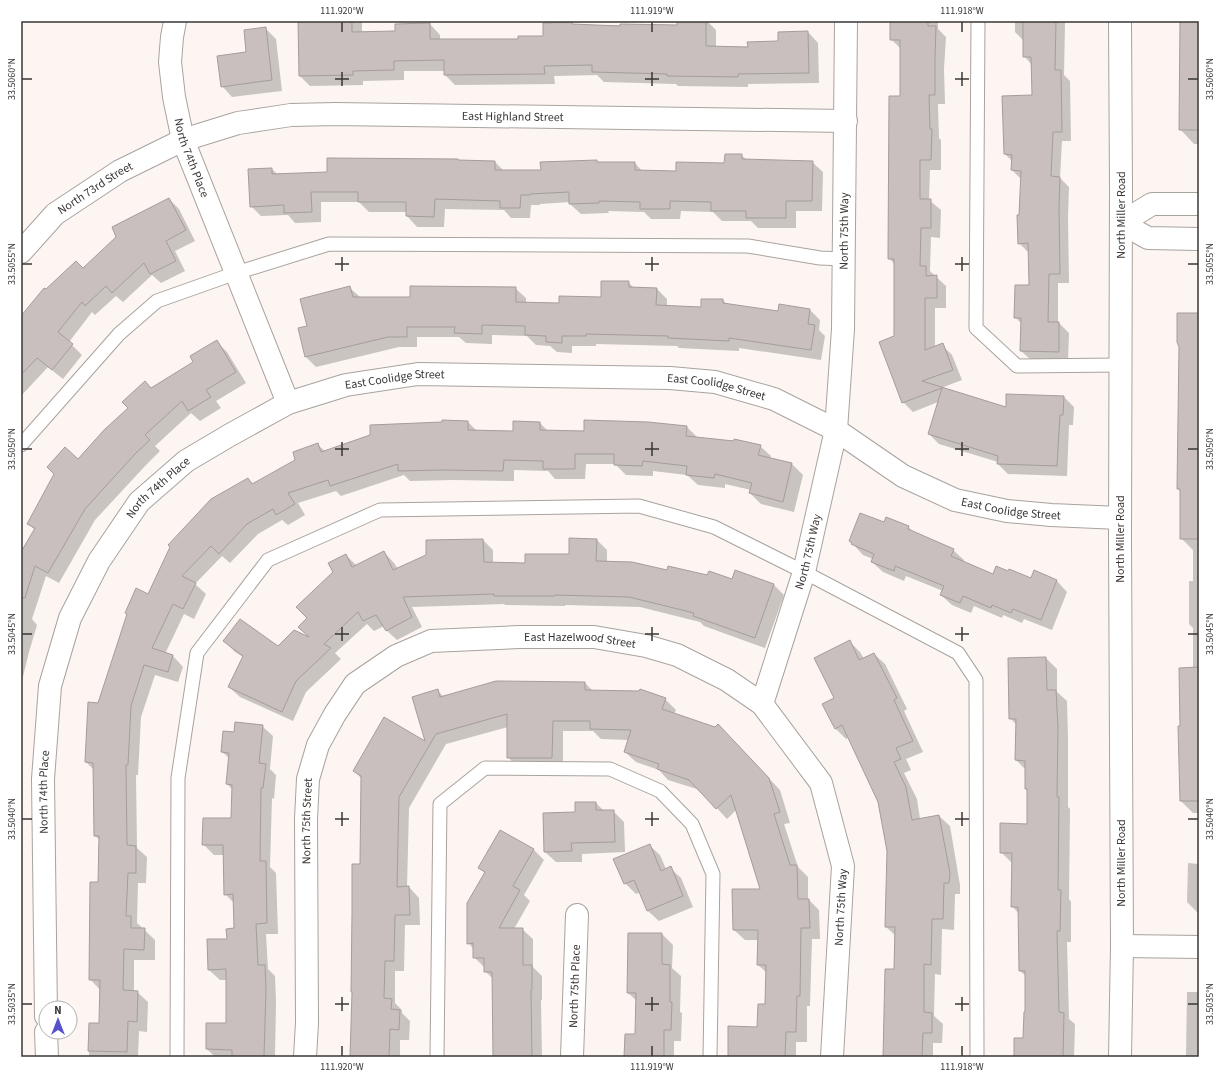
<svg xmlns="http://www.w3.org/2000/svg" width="1220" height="1078" font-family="'Source Sans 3',sans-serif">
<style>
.shadow{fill:#0003}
.building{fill:#c8bfbe;stroke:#a59d9b}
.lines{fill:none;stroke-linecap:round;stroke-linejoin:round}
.lane-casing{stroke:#a9a39e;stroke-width:15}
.street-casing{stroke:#a9a39e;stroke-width:24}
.secondary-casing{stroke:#a9a39e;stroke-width:24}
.lane{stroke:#fff;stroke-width:13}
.street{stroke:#fff;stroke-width:22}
.secondary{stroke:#fff;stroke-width:22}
.ticks{fill:none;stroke:#393735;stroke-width:1.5}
.labels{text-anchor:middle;stroke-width:3.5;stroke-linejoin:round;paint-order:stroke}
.street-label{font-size:12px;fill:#393735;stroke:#fff}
.neatline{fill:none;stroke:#393735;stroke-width:1.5}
.ticks-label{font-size:10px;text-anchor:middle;fill:#393735}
</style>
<rect width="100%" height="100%" fill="#fcf5f1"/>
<!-- shadow -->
<g class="shadow">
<path d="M 299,21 L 362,21 L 362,33 L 396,32 L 430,24 L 440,35 L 440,40 L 519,40 L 544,37 L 571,23 L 573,25 L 678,26 L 678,21 L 707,21 L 716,30 L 716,47 L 749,48 L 779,42 L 808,32 L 818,43 L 819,83 L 748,84 L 748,87 L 678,86 L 676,84 L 604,82 L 597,75 L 554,76 L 555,84 L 455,85 L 445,75 L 445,71 L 404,71 L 404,80 L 363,81 L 363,85 L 310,86 L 300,76 Z"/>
<path d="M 891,21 L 938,21 L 938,29 L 946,37 L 944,69 L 945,104 L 938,104 L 939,138 L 941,140 L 941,170 L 930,170 L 929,200 L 941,210 L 940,238 L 931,237 L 930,271 L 946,286 L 946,308 L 935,308 L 935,348 L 942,345 L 952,355 L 962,380 L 941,388 L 1007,408 L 1007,395 L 1064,397 L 1074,407 L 1073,425 L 1069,425 L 1067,476 L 1008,474 L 998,464 L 998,462 L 939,444 L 929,434 L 938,402 L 913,412 L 903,402 L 896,337 L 895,265 L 889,258 L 901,97 L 901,49 L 891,39 Z"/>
<path d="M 1015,21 L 1063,21 L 1065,23 L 1064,75 L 1070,81 L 1071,141 L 1062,141 L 1060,178 L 1069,187 L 1068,217 L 1069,283 L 1058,283 L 1058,323 L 1059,323 L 1069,333 L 1068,361 L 1031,360 L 1021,351 L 1022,324 L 1015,317 L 1030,286 L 1029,253 L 1019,243 L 1022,180 L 1012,170 L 1013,162 L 1005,154 L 1033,96 L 1032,65 L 1024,56 L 1024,41 L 1015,32 Z"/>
<path d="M 1180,21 L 1199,21 L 1199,144 L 1194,144 L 1180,129 Z"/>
<path d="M 265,28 L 276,39 L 282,91 L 232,97 L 222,86 Z"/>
<path d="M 741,155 L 747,160 L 812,162 L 823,172 L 822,211 L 796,211 L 796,228 L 758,228 L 751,221 L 722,221 L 713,212 L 681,211 L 680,219 L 651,219 L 644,212 L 608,211 L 609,213 L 581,214 L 570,204 L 570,202 L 540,204 L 540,205 L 531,205 L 530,218 L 511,218 L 504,210 L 445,209 L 444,227 L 417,227 L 407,216 L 407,212 L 369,212 L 359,202 L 321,202 L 321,222 L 295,223 L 288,215 L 261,216 L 251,206 L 272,169 L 278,175 L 328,173 L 328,159 L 458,160 L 460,162 L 495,162 L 504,171 L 542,171 L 596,161 L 599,163 L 635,163 L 642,171 L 677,172 L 725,164 Z"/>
<path d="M 169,199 L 179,209 L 195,241 L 175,251 L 185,271 L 161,283 L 152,275 L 123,302 L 116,296 L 95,315 L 92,312 L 69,342 L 82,355 L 63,379 L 48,367 L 21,396 L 21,318 L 46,291 L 83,269 Z"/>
<path d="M 628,282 L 634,288 L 657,289 L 667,299 L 667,307 L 702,308 L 723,300 L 727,305 L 779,312 L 810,310 L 820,320 L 819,330 L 825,336 L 821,360 L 739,348 L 739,351 L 679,348 L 677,346 L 596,344 L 596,346 L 572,346 L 572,353 L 557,352 L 550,346 L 536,345 L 527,336 L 492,335 L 492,344 L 466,343 L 459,337 L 417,337 L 417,347 L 399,347 L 316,367 L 306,357 L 308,327 L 350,288 L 361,298 L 411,298 L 515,288 L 526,298 L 526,303 L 560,304 L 602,298 Z"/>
<path d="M 1199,314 L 1199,813 L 1193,813 L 1181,801 L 1181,727 L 1193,668 L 1193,628 L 1189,624 L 1189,581 L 1193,581 L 1193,550 L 1181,538 L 1181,492 L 1178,489 Z"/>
<path d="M 216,341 L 227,352 L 246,383 L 216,401 L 221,408 L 200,421 L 191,413 L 155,446 L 160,451 L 146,465 L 95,520 L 59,583 L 46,576 L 32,619 L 37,625 L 29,652 L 21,685 L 21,554 L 35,530 L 28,524 L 78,460 L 151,389 L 195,362 Z"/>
<path d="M 468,422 L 477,431 L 514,432 L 540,423 L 549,432 L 585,432 L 687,427 L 698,438 L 760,446 L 771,456 L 770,459 L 792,464 L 803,475 L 794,512 L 761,504 L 750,493 L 751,490 L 725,484 L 725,488 L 698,485 L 687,475 L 653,471 L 653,476 L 626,475 L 615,464 L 586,464 L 585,479 L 555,479 L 548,471 L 514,470 L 514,481 L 454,480 L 410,481 L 404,475 L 341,496 L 336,491 L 298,503 L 305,515 L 288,525 L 282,520 L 258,534 L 230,563 L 222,556 L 195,584 L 206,594 L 194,619 L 184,614 L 165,654 L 173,656 L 183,667 L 178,682 L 155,675 L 141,717 L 138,775 L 136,775 L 137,848 L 147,857 L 146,883 L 138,883 L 137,923 L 155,940 L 155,960 L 134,960 L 134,992 L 137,992 L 148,1002 L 147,1032 L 139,1031 L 138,1057 L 89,1057 L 90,1024 L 100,1024 L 100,990 L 90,979 L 99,883 L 100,840 L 95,836 L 94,770 L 86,762 L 99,704 L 148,595 L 248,479 L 254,485 L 297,460 L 318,445 L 325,451 Z"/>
<path d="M 884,524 L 908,527 L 915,533 L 953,550 L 964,560 L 963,563 L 993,575 L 1009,572 L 1031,579 L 1034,572 L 1057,581 L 1067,592 L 1052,630 L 1024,619 L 1022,623 L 1003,615 L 1002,618 L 974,606 L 971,613 L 952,605 L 941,595 L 943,591 L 906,576 L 904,581 L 883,572 L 872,562 L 873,559 L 863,555 L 850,541 Z"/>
<path d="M 483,540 L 493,550 L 493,564 L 526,564 L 570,555 L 597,540 L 607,550 L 607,562 L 732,581 L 736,571 L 774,585 L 784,595 L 765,648 L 704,626 L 700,622 L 640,607 L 565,605 L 565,606 L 505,605 L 504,604 L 412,607 L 422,627 L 397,640 L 386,630 L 384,626 L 374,631 L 367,624 L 335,653 L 341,659 L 306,692 L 293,721 L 240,697 L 229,687 L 243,657 L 235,652 L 224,641 L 278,648 L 312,640 L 309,618 L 334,573 L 346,555 L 357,566 L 384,552 L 394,563 L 398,569 Z"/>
<path d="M 850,642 L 860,652 L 864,659 L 874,654 L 885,664 L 907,709 L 904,711 L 923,752 L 906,759 L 911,770 L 904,773 L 917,799 L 920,819 L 939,816 L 950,826 L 960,885 L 960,894 L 955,894 L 954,930 L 942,929 L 941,975 L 935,974 L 934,1016 L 943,1024 L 942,1043 L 933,1043 L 933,1057 L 884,1057 L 895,970 L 896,936 L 886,927 L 888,851 L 879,802 L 849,737 L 846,739 L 835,728 L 835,698 Z"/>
<path d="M 1046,658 L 1057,669 L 1057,692 L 1067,701 L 1068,738 L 1068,807 L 1070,809 L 1069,899 L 1071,902 L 1071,942 L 1067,942 L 1069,1019 L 1075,1024 L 1074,1057 L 1015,1057 L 1024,1039 L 1026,1013 L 1026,976 L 1020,971 L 1019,914 L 1012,906 L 1012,863 L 1001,852 L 1028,825 L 1028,791 L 1026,789 L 1026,770 L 1016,760 L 1017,725 L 1010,718 Z"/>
<path d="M 585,683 L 593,691 L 665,699 L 676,710 L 674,714 L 729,736 L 780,790 L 790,823 L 784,824 L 798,867 L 808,877 L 808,899 L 819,910 L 820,939 L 812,939 L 810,1006 L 807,1006 L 807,1042 L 796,1042 L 796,1057 L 729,1057 L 758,1028 L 766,1005 L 767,973 L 758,965 L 759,940 L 745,940 L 734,930 L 761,890 L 736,810 L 727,819 L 700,790 L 668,780 L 659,770 L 636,762 L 625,752 L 629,740 L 601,739 L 593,731 L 563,731 L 563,768 L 518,768 L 508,757 L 508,727 L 446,744 L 409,808 L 407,887 L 409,887 L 419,898 L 420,925 L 405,925 L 404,971 L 395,971 L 395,1003 L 402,1010 L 402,1013 L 410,1021 L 409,1040 L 400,1040 L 400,1057 L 351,1057 L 353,994 L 352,992 L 361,865 L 362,779 L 354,771 L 427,743 L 437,690 L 444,697 Z"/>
<path d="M 262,726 L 273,736 L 270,769 L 276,775 L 274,799 L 272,798 L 270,867 L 276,873 L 278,934 L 266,934 L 268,969 L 275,976 L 276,1001 L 275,1057 L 215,1057 L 207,1049 L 227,1024 L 227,980 L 220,980 L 209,970 L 235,929 L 235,904 L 225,894 L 224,855 L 214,855 L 203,844 L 232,819 L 233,790 L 227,784 L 230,759 L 222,752 L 235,734 Z"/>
<path d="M 596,803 L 604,811 L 613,811 L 624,822 L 625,852 L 582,854 L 582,862 L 556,862 L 545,852 L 576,813 Z"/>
<path d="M 501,831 L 534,850 L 544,860 L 524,895 L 530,901 L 514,929 L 522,929 L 533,939 L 533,967 L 542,976 L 542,1000 L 541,1000 L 542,1057 L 494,1057 L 493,979 L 485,971 L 485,968 L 474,957 L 474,949 L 468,943 L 485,873 L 480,868 Z"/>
<path d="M 649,845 L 660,855 L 666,869 L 670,868 L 681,878 L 693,907 L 659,921 L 648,911 L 640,892 L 636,894 L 625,883 Z"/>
<path d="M 1188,863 L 1199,864 L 1199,914 L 1187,902 Z"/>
<path d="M 662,934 L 673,945 L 672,968 L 681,976 L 680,1012 L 682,1013 L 681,1041 L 674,1041 L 674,1057 L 626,1057 L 636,1035 L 637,1001 L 628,993 Z"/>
<path d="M 1187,992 L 1199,992 L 1199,1057 L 1186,1057 Z"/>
</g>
<!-- building -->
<g class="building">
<path d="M 298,21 L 352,21 L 352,32 L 395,31 L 395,24 L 430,23 L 430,39 L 518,39 L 518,36 L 543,36 L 543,23 L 572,22 L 572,24 L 620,26 L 620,24 L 677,25 L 677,21 L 706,21 L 706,46 L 748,47 L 747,42 L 778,41 L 778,32 L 808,31 L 809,73 L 738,74 L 738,77 L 667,76 L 667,74 L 592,72 L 592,65 L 544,66 L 545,74 L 444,75 L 444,60 L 394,61 L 394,70 L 353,71 L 353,75 L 299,76 Z"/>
<path d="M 890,21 L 928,21 L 928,26 L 936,26 L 935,58 L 935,95 L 929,95 L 930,129 L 932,129 L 931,160 L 920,160 L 920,199 L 931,199 L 931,228 L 921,228 L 920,266 L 926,266 L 926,276 L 937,275 L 937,298 L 925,298 L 925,350 L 943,343 L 953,370 L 922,381 L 1006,407 L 1006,394 L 1064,396 L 1063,415 L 1060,415 L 1057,466 L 997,464 L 998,456 L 928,434 L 942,388 L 902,403 L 879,342 L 894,336 L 894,259 L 888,259 L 889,96 L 900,96 L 900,40 L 890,40 Z"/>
<path d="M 1023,21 L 1056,21 L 1055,70 L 1061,70 L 1062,132 L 1053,132 L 1051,176 L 1060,177 L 1059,207 L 1060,274 L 1049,274 L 1048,322 L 1059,322 L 1059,352 L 1020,351 L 1021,318 L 1014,318 L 1015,285 L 1029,285 L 1028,243 L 1018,244 L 1017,215 L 1019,215 L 1021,171 L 1011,170 L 1012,155 L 1004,154 L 1002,96 L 1032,95 L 1031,57 L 1023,57 Z"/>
<path d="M 1180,21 L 1199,21 L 1199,130 L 1179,130 Z"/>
<path d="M 266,27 L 272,80 L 221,87 L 217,56 L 246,52 L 244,30 Z"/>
<path d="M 725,154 L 742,154 L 742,159 L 813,161 L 812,201 L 786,201 L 786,218 L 746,218 L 746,211 L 711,211 L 711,202 L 670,201 L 670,209 L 640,209 L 640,202 L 599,201 L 599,203 L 569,204 L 569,192 L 530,194 L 530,195 L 521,195 L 520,208 L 500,208 L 500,201 L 435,199 L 434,217 L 406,216 L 406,202 L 358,202 L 358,192 L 311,192 L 312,212 L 284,213 L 284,205 L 250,207 L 248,169 L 272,168 L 272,174 L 327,172 L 327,158 L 458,159 L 458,160 L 495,161 L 495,170 L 541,170 L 540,162 L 597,160 L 597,162 L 635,162 L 635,170 L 676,171 L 676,162 L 724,163 Z"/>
<path d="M 169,198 L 186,230 L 166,241 L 176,261 L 150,274 L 144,263 L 112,293 L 106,286 L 85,306 L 82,302 L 58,332 L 73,344 L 52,370 L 37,358 L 21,375 L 21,316 L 44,288 L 46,289 L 76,261 L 83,268 L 116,237 L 112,227 Z"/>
<path d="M 601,281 L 629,281 L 629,287 L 657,288 L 656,305 L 701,307 L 701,299 L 723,299 L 723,303 L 778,311 L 779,304 L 810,309 L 808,324 L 815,325 L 811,350 L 729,338 L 729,341 L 668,338 L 668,336 L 586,334 L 586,336 L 562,336 L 562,343 L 546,342 L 546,336 L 525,335 L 525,326 L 482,325 L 482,334 L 454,333 L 455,327 L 407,327 L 407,337 L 388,337 L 305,357 L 298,328 L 307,326 L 300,299 L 350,286 L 353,297 L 410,297 L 410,286 L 516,287 L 516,302 L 559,303 L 559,296 L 601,297 Z"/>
<path d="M 1177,313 L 1199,313 L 1199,539 L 1180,539 L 1180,489 L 1177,489 L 1179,347 L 1177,342 Z"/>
<path d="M 217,340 L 236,372 L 206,390 L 211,397 L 188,411 L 182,401 L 145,435 L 150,440 L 135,454 L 85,509 L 48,573 L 35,566 L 25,598 L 21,598 L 21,552 L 35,528 L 27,524 L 54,474 L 47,467 L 65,447 L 78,459 L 104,430 L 128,408 L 122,402 L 145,381 L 151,388 L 193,362 L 190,356 Z"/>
<path d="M 442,420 L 468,421 L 468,430 L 513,431 L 513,421 L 540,422 L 540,430 L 584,431 L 584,420 L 648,422 L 687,426 L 686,436 L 734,441 L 734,439 L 761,445 L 758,455 L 792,463 L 783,502 L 749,493 L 752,483 L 715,474 L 714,478 L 686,475 L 687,466 L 643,461 L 642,466 L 614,465 L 614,454 L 575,454 L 575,469 L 543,469 L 543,461 L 504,460 L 503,471 L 443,470 L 398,471 L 398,464 L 330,486 L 328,480 L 288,493 L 295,504 L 276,515 L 273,509 L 247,524 L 219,554 L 211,546 L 182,576 L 196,583 L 183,609 L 173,604 L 152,648 L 173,655 L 168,672 L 144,665 L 131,706 L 128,765 L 126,765 L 127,845 L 136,846 L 136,873 L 128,873 L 126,916 L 131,916 L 131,928 L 145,928 L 144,950 L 124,949 L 123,990 L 138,991 L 137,1022 L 128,1021 L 127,1052 L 88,1051 L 89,1023 L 99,1023 L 100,980 L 89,980 L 90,882 L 98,882 L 99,836 L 94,836 L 93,763 L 85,762 L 88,702 L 98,703 L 127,614 L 125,613 L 136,588 L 148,594 L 170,547 L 168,545 L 211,499 L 248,478 L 252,484 L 295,460 L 293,452 L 318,443 L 321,452 L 370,435 L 370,425 L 442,422 Z"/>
<path d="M 860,513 L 884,522 L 886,517 L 909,526 L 908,529 L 954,549 L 951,556 L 993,574 L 996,566 L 1008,571 L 1009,569 L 1031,578 L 1034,570 L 1057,580 L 1041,620 L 1013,609 L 1011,613 L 992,605 L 991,608 L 963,596 L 960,603 L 940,595 L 944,586 L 895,566 L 894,571 L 871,562 L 874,554 L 851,544 L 852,543 L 849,541 Z"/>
<path d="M 569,538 L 597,539 L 596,561 L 632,562 L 667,570 L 668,566 L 707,575 L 709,571 L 732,579 L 735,570 L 774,584 L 755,638 L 693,616 L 694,613 L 629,597 L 555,595 L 555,596 L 494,596 L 494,594 L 403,597 L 412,617 L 386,631 L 376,615 L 363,621 L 358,612 L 324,644 L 331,648 L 296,681 L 282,712 L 228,687 L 243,656 L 223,641 L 240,619 L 278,646 L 294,630 L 309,637 L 298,627 L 307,618 L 296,607 L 333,572 L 328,563 L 346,554 L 352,567 L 384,551 L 393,570 L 426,555 L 426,540 L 483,539 L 484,562 L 525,563 L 525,554 L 569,554 Z"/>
<path d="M 850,640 L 859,660 L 874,653 L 897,698 L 894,700 L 913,741 L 896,748 L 901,759 L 894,762 L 906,787 L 912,820 L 939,815 L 950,873 L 949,883 L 944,883 L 943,919 L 932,919 L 931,965 L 924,964 L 924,1012 L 932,1013 L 932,1033 L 923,1033 L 922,1057 L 883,1057 L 885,969 L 894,969 L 895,927 L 885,927 L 887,851 L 878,802 L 842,725 L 835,729 L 822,704 L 834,698 L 814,658 Z"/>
<path d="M 1046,657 L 1047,690 L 1056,690 L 1058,727 L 1057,797 L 1059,797 L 1058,890 L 1061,890 L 1060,931 L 1057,931 L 1059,1012 L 1064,1013 L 1063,1057 L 1014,1057 L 1014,1038 L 1023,1038 L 1024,1012 L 1025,1012 L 1025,971 L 1019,971 L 1018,907 L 1011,907 L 1012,853 L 1000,853 L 1000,823 L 1027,824 L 1027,789 L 1025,789 L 1025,761 L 1015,760 L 1016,719 L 1009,719 L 1008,658 Z"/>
<path d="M 1199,667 L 1199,801 L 1180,801 L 1178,726 L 1180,726 L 1179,668 Z"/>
<path d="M 496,681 L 585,682 L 585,690 L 639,691 L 640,689 L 666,698 L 662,709 L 715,727 L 718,724 L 769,778 L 780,812 L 774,814 L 790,865 L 797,865 L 798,899 L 809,899 L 810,928 L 801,928 L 800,996 L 797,996 L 796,1032 L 786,1032 L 785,1057 L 728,1057 L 728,1026 L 757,1027 L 758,1004 L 765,1004 L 766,965 L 757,965 L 758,930 L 733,930 L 732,889 L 760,889 L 731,795 L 716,809 L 689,780 L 657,769 L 659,764 L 624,752 L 631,730 L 590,729 L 590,721 L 553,721 L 552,758 L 507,758 L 507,714 L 436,734 L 399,797 L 397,887 L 409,886 L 410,915 L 395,915 L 394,961 L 385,961 L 384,998 L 392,999 L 391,1009 L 400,1010 L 399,1030 L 390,1029 L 389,1057 L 350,1057 L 352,992 L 351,992 L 352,913 L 352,864 L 360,864 L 361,776 L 353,771 L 384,717 L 425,741 L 412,697 L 438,689 L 440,697 Z"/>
<path d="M 235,722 L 263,725 L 259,763 L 266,764 L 263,788 L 261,788 L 260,861 L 266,861 L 267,923 L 256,924 L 258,965 L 265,965 L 266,990 L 264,1057 L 232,1057 L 232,1050 L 206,1049 L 206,1023 L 226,1023 L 226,969 L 208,970 L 207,939 L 227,939 L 226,929 L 234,928 L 233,894 L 224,895 L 223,845 L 202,845 L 203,818 L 231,818 L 232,785 L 226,784 L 229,753 L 221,752 L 223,731 L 234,732 Z"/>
<path d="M 575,802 L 596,802 L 596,810 L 614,810 L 615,842 L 571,843 L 572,851 L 544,852 L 543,813 L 575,812 Z"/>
<path d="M 500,830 L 534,849 L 513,886 L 520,890 L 499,928 L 523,928 L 523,965 L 532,965 L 532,990 L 531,990 L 532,1057 L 493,1057 L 492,972 L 484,972 L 484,958 L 473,958 L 473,943 L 467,944 L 467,903 L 485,872 L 478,868 Z"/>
<path d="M 650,844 L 661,871 L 671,866 L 683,896 L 647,911 L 634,880 L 624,884 L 613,859 Z"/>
<path d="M 628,933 L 662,933 L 662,964 L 670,965 L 670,1002 L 672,1002 L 671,1030 L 664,1030 L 664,1057 L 624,1057 L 625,1034 L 635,1034 L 636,993 L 627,993 Z"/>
</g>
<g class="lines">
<defs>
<g id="lane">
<path d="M 978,21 L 976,328 L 1017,366 L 1121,365"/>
<path d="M 21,445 L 119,334 L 157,301 L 236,273 L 329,244 L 748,246 L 820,258 L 844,259"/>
<path d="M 177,1057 L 178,778 L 197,653 L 268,560 L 380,510 L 639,506 L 714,527 L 804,572 L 958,653 L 976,680 L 977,1057"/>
<path d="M 437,1057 L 440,804 L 485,768 L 610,769 L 660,791 L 692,824 L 713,874 L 710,1057"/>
</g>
<g id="street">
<path id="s1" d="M 175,21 L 172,37 L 170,62 L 174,97 L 183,140 L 288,403"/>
<path d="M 1121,223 L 1152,204 L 1199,204"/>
<path d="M 1121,223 L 1148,238 L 1199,239"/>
<path id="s2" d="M 21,252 L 55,214 L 120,171 L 183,140 L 238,123 L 291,115 L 335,114 L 846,121"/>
<path d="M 1122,946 L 1199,947"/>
<path id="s3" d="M 46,1016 L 43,779 L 50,686 L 70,618 L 99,561 L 139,502 L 186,461 L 230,435 L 288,403 L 346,385 L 418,374 L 670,378 L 715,382 L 774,399 L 836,430 L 903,476 L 955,500 L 1007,511 L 1051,515 L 1120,518"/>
<path d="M 46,1032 L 47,1057"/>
<path id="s4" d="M 305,1057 L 307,1023 L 306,819 L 308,779 L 318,745 L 335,714 L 355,684 L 396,656 L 431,641 L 519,637 L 594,637 L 646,646 L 677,655 L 727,680 L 762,704"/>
<path id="s5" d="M 572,1057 L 577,915"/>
<path id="s6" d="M 832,1057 L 843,866 L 821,783 L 762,704 L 804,572 L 836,430 L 843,329 L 846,21"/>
</g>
<g id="secondary">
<path id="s7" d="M 1120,1057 L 1122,946 L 1120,538 L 1121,187 L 1120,21"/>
</g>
</defs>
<!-- lane casing -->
<use href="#lane" class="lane-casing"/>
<!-- street casing -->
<use href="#street" class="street-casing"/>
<!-- secondary casing -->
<use href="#secondary" class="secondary-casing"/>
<!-- lane -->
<use href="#lane" class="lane"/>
<!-- street -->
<use href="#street" class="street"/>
<!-- secondary -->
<use href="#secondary" class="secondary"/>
</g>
<!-- ticks -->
<path class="ticks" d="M 342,22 L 342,32M 652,22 L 652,32M 962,22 L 962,32M 342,72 L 342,86M 652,72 L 652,86M 962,72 L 962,86M 22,79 L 32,79M 335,79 L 349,79M 645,79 L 659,79M 955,79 L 969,79M 1188,79 L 1198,79M 342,257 L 342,271M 652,257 L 652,271M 962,257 L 962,271M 22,264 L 32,264M 335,264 L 349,264M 645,264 L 659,264M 955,264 L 969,264M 1188,264 L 1198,264M 342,442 L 342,456M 652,442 L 652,456M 962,442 L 962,456M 22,449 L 32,449M 335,449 L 349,449M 645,449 L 659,449M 955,449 L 969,449M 1188,449 L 1198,449M 342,627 L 342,641M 652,627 L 652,641M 962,627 L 962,641M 22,634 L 32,634M 335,634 L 349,634M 645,634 L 659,634M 955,634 L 969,634M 1188,634 L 1198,634M 342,812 L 342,826M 652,812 L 652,826M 962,812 L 962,826M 22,819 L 32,819M 335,819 L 349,819M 645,819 L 659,819M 955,819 L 969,819M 1188,819 L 1198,819M 342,997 L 342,1011M 652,997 L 652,1011M 962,997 L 962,1011M 22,1004 L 32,1004M 335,1004 L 349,1004M 645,1004 L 659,1004M 955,1004 L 969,1004M 1188,1004 L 1198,1004M 342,1046 L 342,1056M 652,1046 L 652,1056M 962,1046 L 962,1056"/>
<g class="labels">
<!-- street labels -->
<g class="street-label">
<text dy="4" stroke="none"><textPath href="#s2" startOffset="532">East Highland Street</textPath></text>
<text dy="4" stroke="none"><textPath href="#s1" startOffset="140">North 74th Place</textPath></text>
<text dy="4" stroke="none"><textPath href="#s2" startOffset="99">North 73rd Street</textPath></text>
<text dy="4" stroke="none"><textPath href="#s7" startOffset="842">North Miller Road</textPath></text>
<text dy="4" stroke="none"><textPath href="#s6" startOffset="859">North 75th Way</textPath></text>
<text dy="4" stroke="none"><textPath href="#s3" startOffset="826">East Coolidge Street</textPath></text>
<text dy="4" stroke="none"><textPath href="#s3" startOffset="1149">East Coolidge Street</textPath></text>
<text dy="4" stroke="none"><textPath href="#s3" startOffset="560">North 74th Place</textPath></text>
<text dy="4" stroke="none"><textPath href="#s3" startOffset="1473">East Coolidge Street</textPath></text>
<text transform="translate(1120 539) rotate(-90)" y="4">North Miller Road</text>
<text dy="4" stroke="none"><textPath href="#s6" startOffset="535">North 75th Way</textPath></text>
<text dy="4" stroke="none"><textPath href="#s4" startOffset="622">East Hazelwood Street</textPath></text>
<text dy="4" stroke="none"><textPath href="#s3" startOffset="224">North 74th Place</textPath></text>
<text dy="4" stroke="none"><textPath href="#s4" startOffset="236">North 75th Street</textPath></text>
<text transform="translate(1121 863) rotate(-90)" y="4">North Miller Road</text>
<text dy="4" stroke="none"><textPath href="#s6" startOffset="150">North 75th Way</textPath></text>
<text dy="4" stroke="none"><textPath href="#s5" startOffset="71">North 75th Place</textPath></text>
</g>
</g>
<!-- border -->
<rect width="1220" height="1078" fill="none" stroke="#ffffff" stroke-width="44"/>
<!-- north arrow -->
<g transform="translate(58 1020)"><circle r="19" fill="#ffffff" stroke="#b0afae"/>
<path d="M0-3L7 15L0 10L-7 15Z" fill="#5852ca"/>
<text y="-6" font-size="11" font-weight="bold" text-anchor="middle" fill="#393735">N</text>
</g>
<rect x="22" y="22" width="1176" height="1034" class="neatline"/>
<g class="ticks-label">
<text x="342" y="14">111.920°W</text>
<text x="652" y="14">111.919°W</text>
<text x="962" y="14">111.918°W</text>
<text transform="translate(11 79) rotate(-90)" y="4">33.5060°N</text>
<text transform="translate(1209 79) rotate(-90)" y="4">33.5060°N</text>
<text transform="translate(11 264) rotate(-90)" y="4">33.5055°N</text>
<text transform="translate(1209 264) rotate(-90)" y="4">33.5055°N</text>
<text transform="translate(11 449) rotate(-90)" y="4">33.5050°N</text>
<text transform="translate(1209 449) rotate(-90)" y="4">33.5050°N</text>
<text transform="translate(11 634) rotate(-90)" y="4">33.5045°N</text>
<text transform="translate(1209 634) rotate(-90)" y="4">33.5045°N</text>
<text transform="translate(11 819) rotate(-90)" y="4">33.5040°N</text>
<text transform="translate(1209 819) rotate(-90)" y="4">33.5040°N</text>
<text transform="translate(11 1004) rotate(-90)" y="4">33.5035°N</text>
<text transform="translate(1209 1004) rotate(-90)" y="4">33.5035°N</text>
<text x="342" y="1070">111.920°W</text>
<text x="652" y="1070">111.919°W</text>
<text x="962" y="1070">111.918°W</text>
</g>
</svg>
